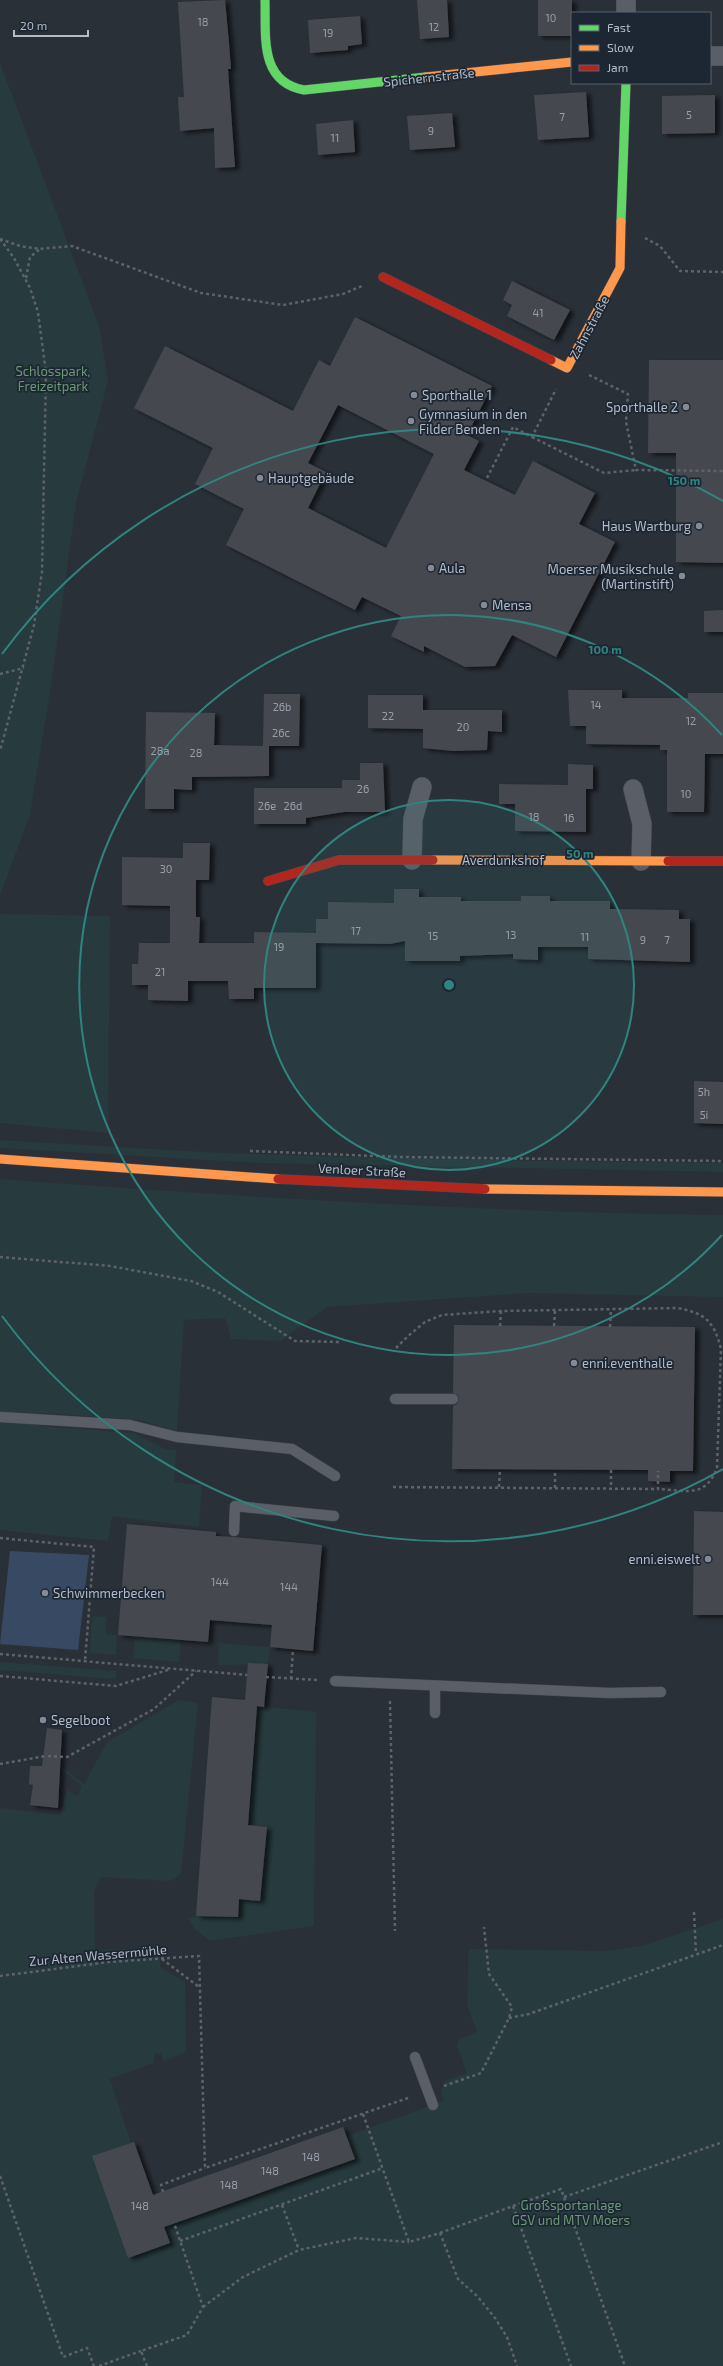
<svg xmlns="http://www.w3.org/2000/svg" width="723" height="2366" font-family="'Exo 2',sans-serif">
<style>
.green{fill:#273a3e}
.water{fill:#384963}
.building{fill:#444950;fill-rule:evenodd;filter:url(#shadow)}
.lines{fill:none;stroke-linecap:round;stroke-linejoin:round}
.lane-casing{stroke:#484c53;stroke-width:11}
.street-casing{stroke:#484c53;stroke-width:20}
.fast-casing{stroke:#484c53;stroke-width:10}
.slow-casing{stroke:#484c53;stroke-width:10}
.jam-casing{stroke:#484c53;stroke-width:10}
.path{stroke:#5d636a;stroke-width:2.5;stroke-dasharray:3 3;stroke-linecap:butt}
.lane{stroke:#5a5e66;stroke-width:10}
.street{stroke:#5a5e66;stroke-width:19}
.fast{stroke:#63d668;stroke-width:9}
.slow{stroke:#ff974d;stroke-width:9}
.jam{stroke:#b3261e;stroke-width:9}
.ring{fill:none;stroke:#308480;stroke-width:2}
.poi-dot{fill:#848b96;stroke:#1d2633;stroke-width:1.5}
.labels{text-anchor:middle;stroke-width:3.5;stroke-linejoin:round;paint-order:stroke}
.number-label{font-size:11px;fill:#989fab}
.street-label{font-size:13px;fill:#b4bcc9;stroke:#1d2633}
.park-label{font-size:13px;fill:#6b9a76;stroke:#1d2633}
.poi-label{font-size:13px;fill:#b4bcc9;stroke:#1d2633;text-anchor:start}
.centre{fill:#308480;stroke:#1d2633;stroke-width:2}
.ring-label{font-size:12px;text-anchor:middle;font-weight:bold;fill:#308480;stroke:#1d2633;stroke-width:3.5;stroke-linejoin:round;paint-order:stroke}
</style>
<defs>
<filter id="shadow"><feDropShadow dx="4.5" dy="2.5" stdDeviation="2" flood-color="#0009"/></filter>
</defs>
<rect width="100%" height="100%" fill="#2a3038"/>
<!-- green -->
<g class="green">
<path d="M 0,63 L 99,326 L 108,381 L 76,503 L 52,679 L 30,814 L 0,896 Z"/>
<path d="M 0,914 L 110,916 L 108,1133 L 0,1123 Z"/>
<path d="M 0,1140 L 222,1153 L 418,1159 L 723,1163 L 723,1172 L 260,1163 L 0,1148 Z"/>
<path d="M 0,1179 C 241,1197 482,1212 723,1215 L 723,1297 L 527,1293 L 327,1307 L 281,1341 L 231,1339 L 225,1318 L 184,1320 L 177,1431 L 140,1420 L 42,1413 L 40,1426 L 134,1433 L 167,1450 L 176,1450 L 174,1482 L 202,1485 L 199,1527 L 112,1516 L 108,1541 L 0,1530 Z"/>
<path d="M 92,1616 L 107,1617 L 106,1634 L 117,1635 L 116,1655 L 90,1653 Z"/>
<path d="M 135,1636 L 181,1640 L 179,1662 L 133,1658 Z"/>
<path d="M 219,1643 L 270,1647 L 268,1664 L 218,1665 Z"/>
<path d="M 0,1662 L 117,1671 L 115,1679 L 0,1670 Z"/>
<path d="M 179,1700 L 198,1703 L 181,1874 L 170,1881 L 101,1877 L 94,1892 L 95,1949 L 81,1951 L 160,1947 L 160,1967 L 185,1982 L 186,2052 L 163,2062 L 162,2053 L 155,2053 L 154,2063 L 110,2079 L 131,2143 L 134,2141 L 154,2198 L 167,2194 L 166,2190 L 343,2127 L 347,2136 L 444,2101 L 441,2093 L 444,2081 L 467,2073 L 457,2046 L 459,2040 L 477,2032 L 467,2005 L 469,1949 L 606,1951 L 642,1946 L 723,1919 L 723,2366 L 0,2366 L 0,1808 L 60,1815 L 67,1790 L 77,1796 L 82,1786 L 60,1768 L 60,1765 L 84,1784 L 107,1742 Z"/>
<path d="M 257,1706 L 316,1712 L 314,1926 L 210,1941 L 195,1929 L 189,1919 L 196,1916 L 237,1917 L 239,1899 L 260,1901 L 267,1827 L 248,1825 Z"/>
</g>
<!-- water -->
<path class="water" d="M 10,1551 L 89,1555 L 78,1650 L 0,1644 Z"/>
<!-- building -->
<g class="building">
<path d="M 225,0 L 229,43 L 231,69 L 228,69 L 235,167 L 215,168 L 214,128 L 180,131 L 178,97 L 184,97 L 178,2 Z"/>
<path d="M 417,0 L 447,0 L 449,37 L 420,39 Z"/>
<rect x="538" y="0" width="34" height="36"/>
<path d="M 360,16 L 362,44 L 348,46 L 348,50 L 310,53 L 308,20 Z"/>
<path d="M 586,92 L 589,137 L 538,140 L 534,95 Z"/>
<path d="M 715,95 L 715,133 L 662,134 L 662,96 Z"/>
<path d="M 452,113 L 455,147 L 410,150 L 407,116 Z"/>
<path d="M 353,120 L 355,152 L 318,155 L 316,124 Z"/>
<path d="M 512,281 L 570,310 L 554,340 L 507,316 L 512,305 L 503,300 Z"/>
<path d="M 355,317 L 492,386 L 467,435 L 479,441 L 464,470 L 515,495 L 533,461 L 595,493 L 579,524 L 615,542 L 556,657 L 512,635 L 495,666 L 465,667 L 424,646 L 424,652 L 391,636 L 401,616 L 362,597 L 355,610 L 226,545 L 244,509 L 195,484 L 213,448 L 134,408 L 165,346 L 293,411 L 319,360 L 330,366 ZM 338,405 L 434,454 L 386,548 L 308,508 L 326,472 L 308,463 Z"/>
<path d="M 649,360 L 723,360 L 723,563 L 676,562 L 676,453 L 648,453 Z"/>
<path d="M 723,610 L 723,632 L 704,632 L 704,611 Z"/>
<path d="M 568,690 L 622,690 L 622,698 L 688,698 L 688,693 L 723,693 L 723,754 L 705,754 L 704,812 L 667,812 L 667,750 L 660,750 L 660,745 L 586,744 L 586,726 L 570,726 Z"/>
<path d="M 264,694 L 300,694 L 299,746 L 269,746 L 269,776 L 192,777 L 192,790 L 174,789 L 174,809 L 145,809 L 146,712 L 215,713 L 214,745 L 263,746 Z"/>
<path d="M 368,695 L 423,695 L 423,710 L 502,710 L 502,732 L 488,731 L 487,750 L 453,751 L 423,748 L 423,729 L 368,728 Z"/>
<path d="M 360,763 L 383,763 L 385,812 L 344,812 L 306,818 L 306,824 L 254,824 L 254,788 L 342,788 L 342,780 L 360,780 Z"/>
<path d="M 568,764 L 593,765 L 593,789 L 586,789 L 586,832 L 515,831 L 515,804 L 499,804 L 499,784 L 568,785 Z"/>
<path d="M 183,843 L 210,843 L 209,880 L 196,880 L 196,917 L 200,917 L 199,943 L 254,943 L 254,932 L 316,933 L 316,919 L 328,919 L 328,902 L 394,903 L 394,889 L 419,889 L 419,897 L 461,897 L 461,901 L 521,901 L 521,896 L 550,896 L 550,901 L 610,901 L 610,909 L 679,910 L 679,919 L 690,919 L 690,962 L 588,959 L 588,947 L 538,947 L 538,960 L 513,959 L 513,954 L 460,956 L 460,961 L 405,961 L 405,941 L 390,944 L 316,943 L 316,988 L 254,988 L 254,999 L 229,999 L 228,981 L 188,981 L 188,1001 L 148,1000 L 148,985 L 132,985 L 132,964 L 138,964 L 139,943 L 170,943 L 170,906 L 122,905 L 122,857 L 183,858 Z"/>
<path d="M 694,1081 L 723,1082 L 723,1124 L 694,1123 Z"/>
<path d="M 454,1325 L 695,1327 L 693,1471 L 670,1471 L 670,1482 L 648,1481 L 648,1470 L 452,1469 L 453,1406 L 457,1404 L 459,1399 L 458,1395 L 453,1393 Z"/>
<path d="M 694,1511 L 723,1512 L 723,1615 L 693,1615 Z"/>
<path d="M 127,1524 L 216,1532 L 216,1536 L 233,1537 L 322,1545 L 313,1651 L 270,1647 L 272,1625 L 210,1620 L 208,1642 L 118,1635 Z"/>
<path d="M 248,1663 L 268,1664 L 264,1707 L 257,1706 L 248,1825 L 267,1827 L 260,1901 L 239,1899 L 238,1917 L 196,1916 L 212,1697 L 245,1700 Z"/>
<path d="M 47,1728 L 62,1730 L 58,1808 L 30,1805 L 33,1785 L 29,1784 L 30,1766 L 42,1766 Z"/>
<path d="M 343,2127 L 355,2159 L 164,2227 L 170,2243 L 128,2258 L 92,2156 L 134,2142 L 153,2195 Z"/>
</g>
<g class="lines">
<defs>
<g id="lane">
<path d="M 395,1399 L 453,1399"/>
<path d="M 0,1417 L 130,1425 L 177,1437 L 292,1449 L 335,1476"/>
<path d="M 234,1531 L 235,1506 L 334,1516"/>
<path d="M 335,1681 L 610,1693 L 661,1692"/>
<path d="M 435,1687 L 435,1713"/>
<path d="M 415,2057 L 433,2105"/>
</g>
<g id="street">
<path d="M 626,0 L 626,13"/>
<path d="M 710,56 L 723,56"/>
<path d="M 633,789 L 642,824 L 641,861"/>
<path d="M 412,860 L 413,819 L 422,787"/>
</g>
<g id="fast">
<path d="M 265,0 C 266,36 259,82 304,90 L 426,77"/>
<path d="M 621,222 L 626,83"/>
</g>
<g id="slow">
<path d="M 426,77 L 572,62"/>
<path d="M 551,360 L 567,368 L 620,268 L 621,222"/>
<path d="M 433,860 L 668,861"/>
<path d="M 0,1159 L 278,1179"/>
<path d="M 485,1189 L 723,1192"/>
</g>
<g id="jam">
<path d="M 383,277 L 551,360"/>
<path d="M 668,861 L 723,861"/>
<path d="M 268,881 L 339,860 L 433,860"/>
<path d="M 278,1179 L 485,1189"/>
</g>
</defs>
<!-- lane casing -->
<use href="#lane" class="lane-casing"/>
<!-- street casing -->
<use href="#street" class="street-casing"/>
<!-- fast casing -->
<use href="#fast" class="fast-casing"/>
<!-- slow casing -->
<use href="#slow" class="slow-casing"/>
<!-- jam casing -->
<use href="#jam" class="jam-casing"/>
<!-- path -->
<g class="path">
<path d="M 645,238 L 660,246 L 680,271 L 723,272"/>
<path d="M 0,239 L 14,258 L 30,288 L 38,312 L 46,373 L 42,572 L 34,625 L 0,751"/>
<path d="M 0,239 L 20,246 L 39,249 L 72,246 L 201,293 L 283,305 L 343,294 L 362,286"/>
<path d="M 26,278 L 30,257 L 39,250"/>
<path d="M 589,375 L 628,394 L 626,422 L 636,470 L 723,471"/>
<path d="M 532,437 L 604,473 L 636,470"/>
<path d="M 487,478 L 513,427 L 532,437 L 556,389"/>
<path d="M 0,674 L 24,668"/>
<path d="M 250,1151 L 401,1157 L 723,1161"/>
<path d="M 0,1257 L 110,1266 L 191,1281 L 218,1292 L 295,1341 L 339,1342"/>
<path d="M 500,1326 L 501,1311"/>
<path d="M 554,1326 L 555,1311"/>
<path d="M 610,1327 L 611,1309"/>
<path d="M 396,1348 L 408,1336 L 425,1322 L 442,1315 L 501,1311 L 677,1308 C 705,1313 714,1321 721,1349 L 717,1468 C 705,1499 686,1490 658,1489"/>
<path d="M 611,1470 L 611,1488"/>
<path d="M 393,1487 L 658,1489 L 658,1471"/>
<path d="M 499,1487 L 500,1469"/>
<path d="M 555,1488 L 555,1470"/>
<path d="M 0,1538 L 94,1547 L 85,1661"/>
<path d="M 91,1596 L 113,1598"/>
<path d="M 0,1654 L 247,1675"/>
<path d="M 0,1676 L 116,1686 L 171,1669"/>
<path d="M 266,1677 L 318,1680"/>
<path d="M 291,1679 L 293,1650"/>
<path d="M 390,1701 L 395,1931"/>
<path d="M 48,1756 L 67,1757 L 154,1709 L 196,1671"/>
<path d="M 0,1764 L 46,1756"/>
<path d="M 694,1912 L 696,1954"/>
<path d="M 162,1959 L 199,1987"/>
<path d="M 0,1976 L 109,1962 L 199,1956 L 205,2168 L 411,2097"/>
<path d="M 509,2018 L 529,2014 L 723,1945"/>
<path d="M 444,2086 L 481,2073 L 509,2018 L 512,2007 L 489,1974 L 484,1927"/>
<path d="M 363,2114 L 409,2242 L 440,2233 L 458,2279 L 478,2297 L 495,2318 L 507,2337 L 517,2366"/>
<path d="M 0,2176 L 63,2357 L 87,2348 L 94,2366"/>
<path d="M 163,2192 L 161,2185 L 205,2168"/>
<path d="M 564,2197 L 723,2142"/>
<path d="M 282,2205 L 299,2250"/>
<path d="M 513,2206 L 561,2189 L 625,2366"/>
<path d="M 440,2233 L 513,2206 L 571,2366"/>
<path d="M 180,2241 L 383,2168"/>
<path d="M 203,2307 L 243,2277 L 299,2250 L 356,2238 L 409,2242"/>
<path d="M 99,2366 L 141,2351"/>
<path d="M 147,2366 L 141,2351 L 187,2335 L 203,2307 L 175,2226"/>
</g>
<!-- lane -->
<use href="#lane" class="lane"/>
<!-- street -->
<use href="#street" class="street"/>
<!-- fast -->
<use href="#fast" class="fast"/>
<!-- slow -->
<use href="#slow" class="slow"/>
<!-- jam -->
<use href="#jam" class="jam"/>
</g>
<!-- distance rings -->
<circle cx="449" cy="985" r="185" fill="#308480" fill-opacity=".12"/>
<g class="ring">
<circle cx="449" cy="985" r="185"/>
<path d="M722 1235A370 370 0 1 1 722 735"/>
<path d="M723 1469A556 556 0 0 1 2 1316M2 654A556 556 0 0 1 723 501"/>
</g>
<!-- markers -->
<g class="poi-dot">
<circle cx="414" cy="395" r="4"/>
<circle cx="686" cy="407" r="4"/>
<circle cx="411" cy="421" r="4"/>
<circle cx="260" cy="478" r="4"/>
<circle cx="699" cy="526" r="4"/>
<circle cx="431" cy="568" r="4"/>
<circle cx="682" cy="576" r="4"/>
<circle cx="484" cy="605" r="4"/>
<circle cx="574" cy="1363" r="4"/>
<circle cx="708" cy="1559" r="4"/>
<circle cx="45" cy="1593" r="4"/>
<circle cx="43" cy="1720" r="4"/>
</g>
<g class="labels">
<!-- number labels -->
<g class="number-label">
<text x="551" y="22">10</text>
<text x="203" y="26">18</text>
<text x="434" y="31">12</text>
<text x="328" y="37">19</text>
<text x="689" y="119">5</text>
<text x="562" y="121">7</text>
<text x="431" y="135">9</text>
<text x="335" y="142">11</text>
<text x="538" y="317">41</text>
<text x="596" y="709">14</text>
<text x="282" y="711">26b</text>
<text x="388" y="720">22</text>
<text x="691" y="725">12</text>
<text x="463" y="731">20</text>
<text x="281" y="737">26c</text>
<text x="160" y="755">28a</text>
<text x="196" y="757">28</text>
<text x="363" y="793">26</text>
<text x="686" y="798">10</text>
<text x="267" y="810">26e</text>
<text x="293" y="810">26d</text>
<text x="534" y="821">18</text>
<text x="569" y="822">16</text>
<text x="166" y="873">30</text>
<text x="356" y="935">17</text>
<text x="511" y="939">13</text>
<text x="433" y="940">15</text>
<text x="585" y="941">11</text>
<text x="643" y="944">9</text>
<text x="667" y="944">7</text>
<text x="279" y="951">19</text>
<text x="160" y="976">21</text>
<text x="704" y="1096">5h</text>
<text x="704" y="1119">5i</text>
<text x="220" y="1586">144</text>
<text x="289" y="1591">144</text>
<text x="311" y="2161">148</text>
<text x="270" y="2175">148</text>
<text x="229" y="2189">148</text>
<text x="140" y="2210">148</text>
</g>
<!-- street labels -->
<g class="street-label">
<text transform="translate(429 77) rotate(-6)" y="5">Spichernstraße</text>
<text transform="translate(589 327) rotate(-62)" y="5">Zahnstraße</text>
<text x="503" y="865">Averdunkshof</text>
<text transform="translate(362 1170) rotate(3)" y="5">Venloer Straße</text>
<text transform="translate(98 1955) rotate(-5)" y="5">Zur Alten Wassermühle</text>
</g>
<!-- park labels -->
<g class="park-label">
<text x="53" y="376">Schlosspark,<tspan x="53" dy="15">Freizeitpark</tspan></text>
<text x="571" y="2210">Großsportanlage<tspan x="571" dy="15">GSV und MTV Moers</tspan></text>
</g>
<!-- poi labels -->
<g class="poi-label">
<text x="422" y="400">Sporthalle 1</text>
<text x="678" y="412" text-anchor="end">Sporthalle 2</text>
<text x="419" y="419">Gymnasium in den<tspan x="419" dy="15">Filder Benden</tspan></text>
<text x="268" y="483">Hauptgebäude</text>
<text x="691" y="531" text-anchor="end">Haus Wartburg</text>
<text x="439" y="573">Aula</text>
<text x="674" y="574" text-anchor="end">Moerser Musikschule<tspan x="674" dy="15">(Martinstift)</tspan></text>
<text x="492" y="610">Mensa</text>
<text x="582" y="1368">enni.eventhalle</text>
<text x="700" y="1564" text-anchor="end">enni.eiswelt</text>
<text x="53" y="1598">Schwimmerbecken</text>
<text x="51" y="1725">Segelboot</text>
</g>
</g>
<circle cx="449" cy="985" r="6" class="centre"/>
<g class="ring-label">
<text x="684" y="485">150 m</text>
<text x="605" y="654">100 m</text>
<text x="580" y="858">50 m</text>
</g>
<!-- legend -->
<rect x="571" y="12" width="140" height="72" fill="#1d2633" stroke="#59626f"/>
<rect x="579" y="25" width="20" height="6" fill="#63d668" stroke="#59626f"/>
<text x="607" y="32" font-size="12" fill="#b4bcc9">Fast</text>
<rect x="579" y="45" width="20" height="6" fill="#ff974d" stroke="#59626f"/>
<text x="607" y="52" font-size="12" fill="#b4bcc9">Slow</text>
<rect x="579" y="65" width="20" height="6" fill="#b3261e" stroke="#59626f"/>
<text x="607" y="72" font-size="12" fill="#b4bcc9">Jam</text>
<!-- scale -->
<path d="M14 30v6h74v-6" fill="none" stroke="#b4bcc9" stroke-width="2"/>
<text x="20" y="30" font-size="12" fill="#b4bcc9" stroke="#1d2633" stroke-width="3" paint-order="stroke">20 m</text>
</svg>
